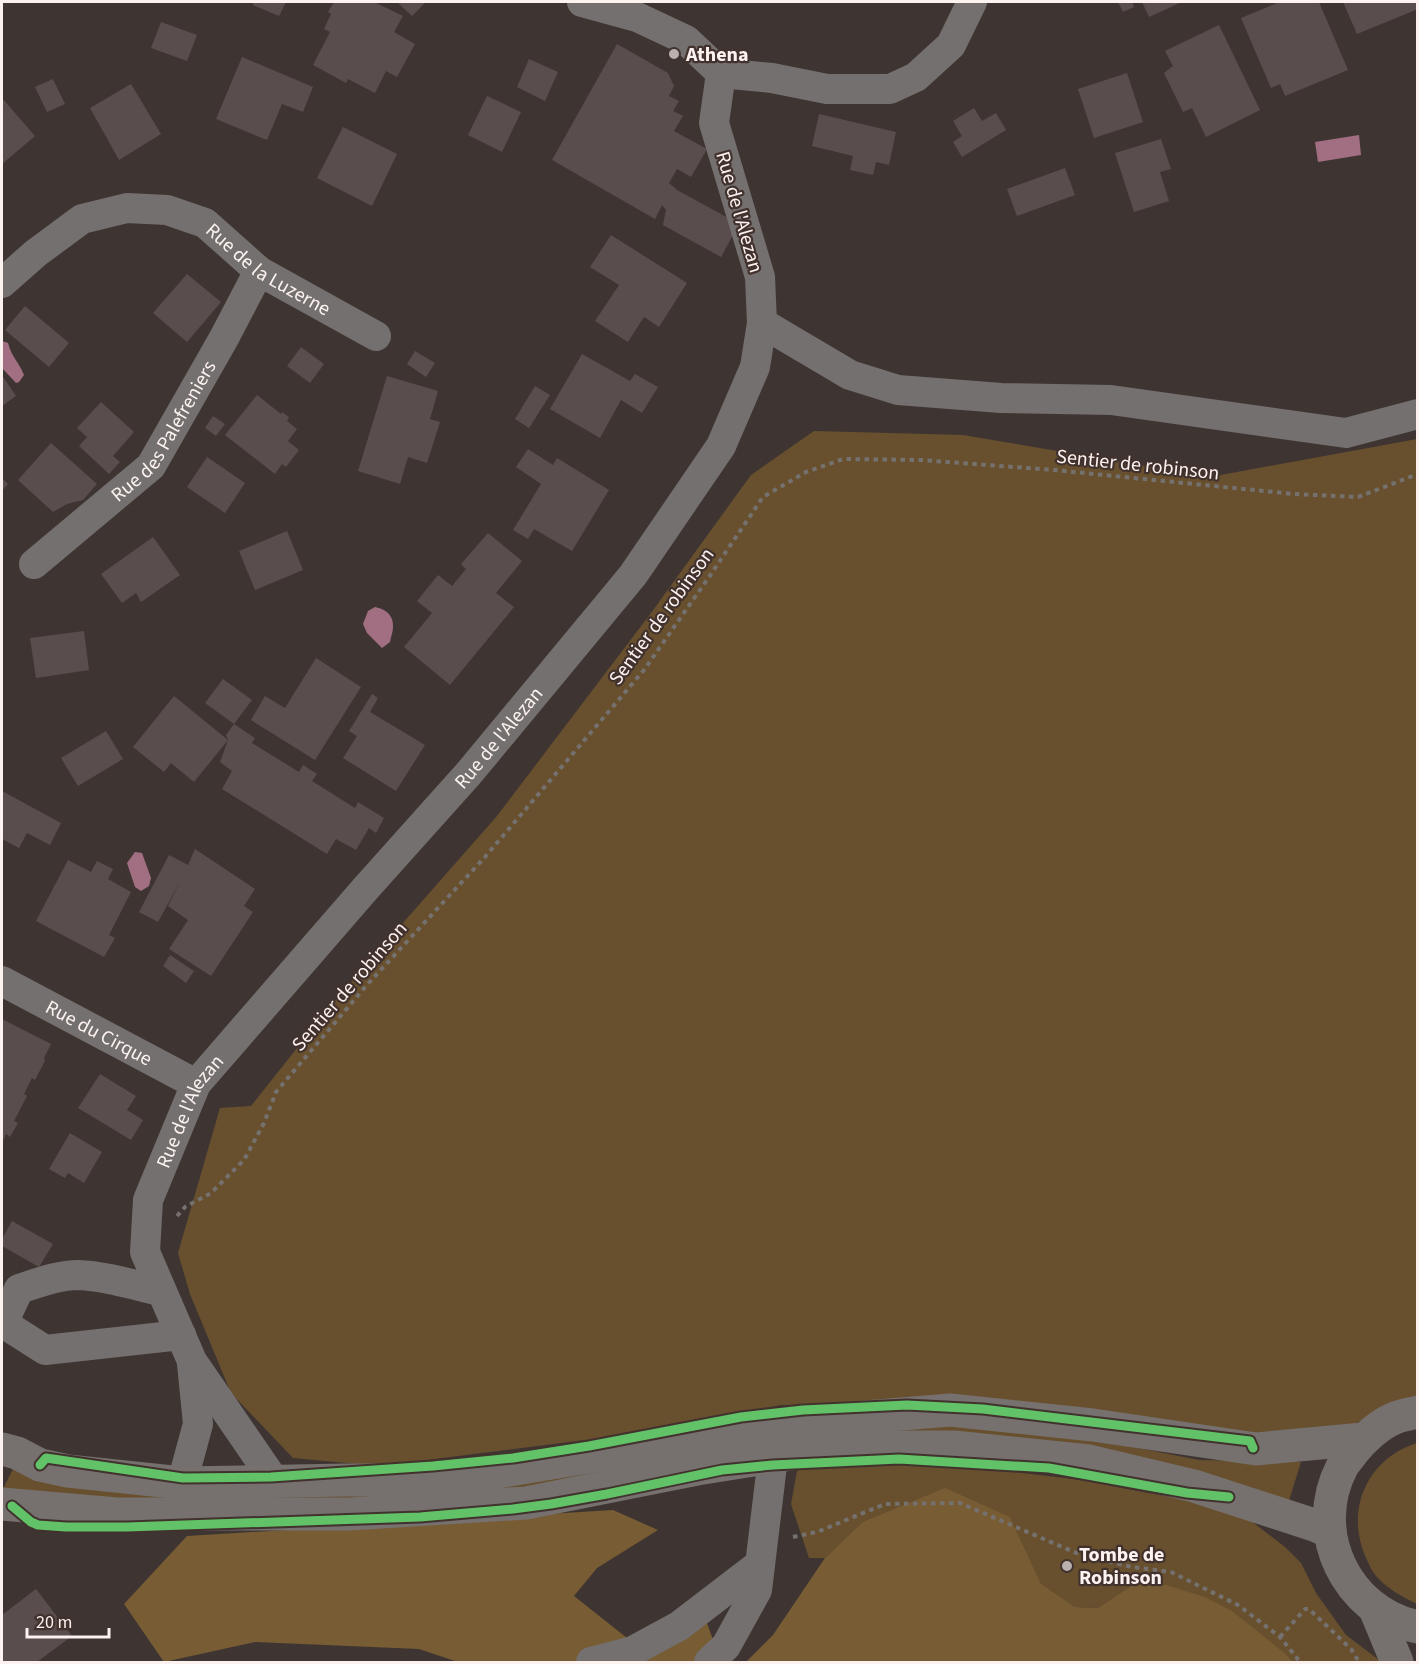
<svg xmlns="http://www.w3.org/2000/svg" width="1419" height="1664" font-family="'Source Sans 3',sans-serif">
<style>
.green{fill:#68502e}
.forest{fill:#785c34}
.water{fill:#a26f82}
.building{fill:#5a4d4d}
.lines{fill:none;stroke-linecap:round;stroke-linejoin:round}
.path{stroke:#75716f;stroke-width:4;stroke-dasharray:4.5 4.5;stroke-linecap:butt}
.minor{stroke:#74706f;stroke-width:30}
.major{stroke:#76706e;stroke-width:33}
.cycleway-casing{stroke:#42322e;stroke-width:13}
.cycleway{stroke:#61c268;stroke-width:9}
.poi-dot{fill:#bab0ad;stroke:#42322e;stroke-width:2}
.labels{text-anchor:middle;stroke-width:4.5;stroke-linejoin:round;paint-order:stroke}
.poi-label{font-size:20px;font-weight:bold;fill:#fcf2ef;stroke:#42322e;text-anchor:start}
.street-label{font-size:20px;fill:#fcf2ef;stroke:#42322e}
</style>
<rect width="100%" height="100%" fill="#3e3532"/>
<!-- green -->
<g class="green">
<path d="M 814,431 L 963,435 L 1210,477 L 1417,439 L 1417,1396 L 1399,1400 L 1349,1427 L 1306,1435 L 1233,1432 L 1018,1403 L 781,1405 L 593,1439 L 379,1466 L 293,1458 L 231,1393 L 190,1294 L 178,1253 L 220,1108 L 251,1106 L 336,999 L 497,816 L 651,613 L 751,475 Z"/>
<path d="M 891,1420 L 1102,1441 L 1199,1460 L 1301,1462 L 1287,1507 L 991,1443 L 532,1491 L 219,1506 L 2,1491 L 14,1467 L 334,1489 Z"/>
<path d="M 1417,1443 L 1418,1443 L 1417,1604 C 1401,1596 1385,1588 1373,1572 C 1371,1569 1369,1564 1367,1560 C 1344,1512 1366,1459 1417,1443 Z"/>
<path d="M 827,1459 L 921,1461 L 1081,1480 L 1237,1510 L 1285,1547 L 1301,1563 L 1316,1593 L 1346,1635 L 1379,1660 L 1380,1662 L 1293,1662 L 1287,1655 L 1135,1583 L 1098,1608 L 1075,1607 L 1041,1585 L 1010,1517 L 843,1542 L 825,1558 L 809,1558 L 791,1504 L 797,1471 Z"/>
</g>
<!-- forest -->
<g class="forest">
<path d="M 945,1488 L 1010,1517 L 1041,1584 L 1075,1607 L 1098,1608 L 1135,1583 L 1166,1585 L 1205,1597 L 1232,1611 L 1287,1655 L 1293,1662 L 746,1662 L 773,1635 L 825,1558 L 863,1522 Z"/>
<path d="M 613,1510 L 658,1530 L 597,1568 L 574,1596 L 627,1638 L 703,1612 L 721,1662 L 458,1662 L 419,1649 L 255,1642 L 164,1662 L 124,1604 L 187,1536 Z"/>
</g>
<!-- water -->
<g class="water">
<path d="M 1359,135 L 1361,155 L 1318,162 L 1315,142 Z"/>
<path d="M 2,341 L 8,343 C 12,358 19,362 24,375 L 19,382 L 16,383 L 2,368 Z"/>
<path d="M 375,607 C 385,609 394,615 393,627 C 393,632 391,636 390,642 L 382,648 L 367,633 L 363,624 L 368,611 Z"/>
<path d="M 135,852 L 142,853 L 151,878 L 149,886 L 141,891 L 135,887 L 127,863 Z"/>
</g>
<!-- building -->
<g class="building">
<path d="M 253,2 L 286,2 L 279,16 L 253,5 Z"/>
<path d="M 334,2 L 374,2 L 403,16 L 394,32 L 415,44 L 397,77 L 386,71 L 375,93 L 348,79 L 346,83 L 313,65 L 330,32 L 324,29 L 331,14 L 328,12 Z"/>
<path d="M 397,2 L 426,2 L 412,16 Z"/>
<path d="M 1118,2 L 1132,2 L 1134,7 L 1123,12 Z"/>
<path d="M 1142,2 L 1182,2 L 1149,17 Z"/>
<path d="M 1280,2 L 1319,2 L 1348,70 L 1285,96 L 1280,84 L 1271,88 L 1241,18 Z"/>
<path d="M 1343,2 L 1418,2 L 1418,9 L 1357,34 Z"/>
<path d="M 161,22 L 197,35 L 187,61 L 151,48 Z"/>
<path d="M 1219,25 L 1260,110 L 1206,137 L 1192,108 L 1183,112 L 1164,73 L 1173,66 L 1165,51 Z"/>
<path d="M 617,44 L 668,73 L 674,86 L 669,96 L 679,101 L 673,111 L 683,116 L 674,131 L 707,149 L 691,177 L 677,169 L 669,183 L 677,190 L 739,224 L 721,257 L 663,225 L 666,210 L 662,205 L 655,219 L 552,160 Z"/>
<path d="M 242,57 L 313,87 L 303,112 L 282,104 L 267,140 L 216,119 Z"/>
<path d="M 529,59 L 558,72 L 545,101 L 517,87 Z"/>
<path d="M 1127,73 L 1143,122 L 1094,138 L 1078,89 Z"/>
<path d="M 53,79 L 65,104 L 47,112 L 35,87 Z"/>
<path d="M 131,84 L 161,134 L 119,160 L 90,108 Z"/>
<path d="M 487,96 L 521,112 L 502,152 L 468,135 Z"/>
<path d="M 2,98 L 35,136 L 2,164 Z"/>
<path d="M 974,108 L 982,121 L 996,113 L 1006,130 L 962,157 L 953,142 L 962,136 L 953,121 Z"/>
<path d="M 819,114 L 896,132 L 889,165 L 876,162 L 873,175 L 850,170 L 853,156 L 812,146 Z"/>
<path d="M 343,127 L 397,154 L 372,206 L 317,178 Z"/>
<path d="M 1161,139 L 1171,169 L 1160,172 L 1169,201 L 1134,212 L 1115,153 Z"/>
<path d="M 1065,168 L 1075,195 L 1017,216 L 1007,189 Z"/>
<path d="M 611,235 L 687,283 L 659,327 L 644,317 L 628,342 L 595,321 L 619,285 L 590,267 Z"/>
<path d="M 187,274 L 221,302 L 187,342 L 153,313 Z"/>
<path d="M 25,306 L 69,343 L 49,367 L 5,330 Z"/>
<path d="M 301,347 L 324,364 L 310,383 L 287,366 Z"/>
<path d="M 415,351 L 435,363 L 426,377 L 407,364 Z"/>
<path d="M 582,354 L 630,381 L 635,374 L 658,387 L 642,413 L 621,400 L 600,438 L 550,409 Z"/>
<path d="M 2,375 L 16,396 L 2,406 Z"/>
<path d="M 387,376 L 438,391 L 430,419 L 440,422 L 427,463 L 408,457 L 400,484 L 358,471 Z"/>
<path d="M 535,386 L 550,395 L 529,428 L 515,419 Z"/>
<path d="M 257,395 L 281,414 L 282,412 L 289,417 L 287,421 L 297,429 L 288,441 L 299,450 L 286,467 L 282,464 L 275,474 L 225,435 Z"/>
<path d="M 101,402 L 134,432 L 113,456 L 120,462 L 109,474 L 79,446 L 87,437 L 77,428 Z"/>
<path d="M 213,416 L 225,424 L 216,436 L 205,428 Z"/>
<path d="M 51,443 L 97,484 L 83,500 L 67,504 L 53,512 L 18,480 Z"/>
<path d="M 528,449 L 553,465 L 557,458 L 609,490 L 572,551 L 534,529 L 528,539 L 513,530 L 541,484 L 516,467 Z"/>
<path d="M 207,457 L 245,483 L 225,513 L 187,487 Z"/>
<path d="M 2,478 L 8,484 L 2,491 Z"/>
<path d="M 287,531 L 303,570 L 255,590 L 239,551 Z"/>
<path d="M 488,533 L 522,561 L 496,593 L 514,607 L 450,685 L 404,647 L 432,613 L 417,601 L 438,575 L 452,586 L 466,569 L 461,564 Z"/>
<path d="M 153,537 L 180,575 L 141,602 L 136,593 L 122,603 L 101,574 Z"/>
<path d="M 84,631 L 89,670 L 36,678 L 30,638 Z"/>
<path d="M 316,658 L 361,687 L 315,760 L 251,720 L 265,696 L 285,708 Z"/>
<path d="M 223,679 L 252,700 L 234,724 L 255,738 L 252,743 L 299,772 L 303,765 L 317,774 L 312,781 L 355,808 L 358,802 L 384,818 L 376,833 L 369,828 L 356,850 L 336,839 L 327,854 L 222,789 L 232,771 L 220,762 L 228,740 L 194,782 L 171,763 L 164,772 L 133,747 L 174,696 L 228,740 L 226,735 L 234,724 L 205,703 Z"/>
<path d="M 372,694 L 378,698 L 370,712 L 425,745 L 396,791 L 343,758 L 357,736 L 349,731 Z"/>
<path d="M 106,731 L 123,759 L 78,786 L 61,758 Z"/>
<path d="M 2,791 L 61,823 L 50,845 L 27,833 L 19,848 L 2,839 Z"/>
<path d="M 195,849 L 255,889 L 244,906 L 253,912 L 211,976 L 169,949 L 188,920 L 168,906 L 180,882 L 158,922 L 139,912 L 169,855 L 188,865 Z"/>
<path d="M 68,860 L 91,872 L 97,861 L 113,869 L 108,879 L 131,892 L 109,935 L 115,938 L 104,957 L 36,921 Z"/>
<path d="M 170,955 L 194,971 L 186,983 L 163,966 Z"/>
<path d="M 2,1019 L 51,1044 L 44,1058 L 45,1061 L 35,1080 L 32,1078 L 24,1094 L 27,1096 L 14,1121 L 18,1123 L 10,1137 L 6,1134 L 2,1143 Z"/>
<path d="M 100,1074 L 136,1096 L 127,1110 L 143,1120 L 131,1140 L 78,1108 Z"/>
<path d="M 70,1133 L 102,1152 L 84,1183 L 68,1173 L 65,1178 L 49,1169 Z"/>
<path d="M 12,1221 L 53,1244 L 39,1267 L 2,1246 L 2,1239 Z"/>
<path d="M 36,1589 L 72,1636 L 37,1662 L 2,1662 L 2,1615 Z"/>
</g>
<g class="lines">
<!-- path -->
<g class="path">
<path d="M 177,1216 L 185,1207 L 211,1193 L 244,1160 L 264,1123 L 276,1092 L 366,986 L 485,857 L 644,670 L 709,577 L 763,497 L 806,472 L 843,459 L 921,460 L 1054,470 L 1294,494 L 1358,497 L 1418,474"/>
<path d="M 793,1537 L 817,1532 L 885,1504 L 960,1503 L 1081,1555 L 1132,1567 L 1171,1572 L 1238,1605 L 1280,1637 L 1300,1662"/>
<path d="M 1280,1637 L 1305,1609 L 1309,1609 L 1351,1649 L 1359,1662"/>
</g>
<!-- minor -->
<g class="minor">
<path d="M 582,2 L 637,17 L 686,40 L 721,73 L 772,78 L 827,89 L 890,89 L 916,77 L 951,45 L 972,2"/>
<path id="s1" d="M 2,283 L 36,253 L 82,219 L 127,208 L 167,210 L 205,223 L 259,271 L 376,336"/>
<path d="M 762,323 L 850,375 L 898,390 L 1001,398 L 1111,400 L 1346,433 L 1418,414"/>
<path id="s2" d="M 34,564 L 151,466 L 224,338 L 259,271"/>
<path id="s3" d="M 2,981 L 196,1084"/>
<path d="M 160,1291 C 134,1285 106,1276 78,1275 C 58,1275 38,1283 19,1289 L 3,1323 L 45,1350 L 181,1335"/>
<path id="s4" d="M 275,1482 L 192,1361 L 145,1252 L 148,1200 L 196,1084 L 366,888 L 469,773 L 633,575 L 721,446 L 755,367 L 762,323 L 760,277 L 714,123 L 721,73"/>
<path d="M 182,1483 L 198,1424 L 192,1364"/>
<path d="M 591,1662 L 633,1651 L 679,1626 L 760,1564"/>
<path d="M 709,1662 L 726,1646 L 757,1590 L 773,1457"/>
</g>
<!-- major -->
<g class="major">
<path d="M 1418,1412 C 1410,1414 1402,1415 1395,1418 C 1380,1424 1363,1439 1353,1452 C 1350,1457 1345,1461 1342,1467 C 1308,1532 1346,1612 1418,1627"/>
<path d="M 2,1449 L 17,1453 L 40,1465 L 68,1471 L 182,1483 L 346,1480 L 419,1480 L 486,1474 L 793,1423 L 950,1410 L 1093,1425 L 1256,1449 L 1363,1439"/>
<path d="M 2,1504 L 117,1514 L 350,1514 L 526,1503 L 697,1469 L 835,1447 L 954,1447 L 1089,1461 L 1194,1486 L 1314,1525 L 1330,1532"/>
<path d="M 1375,1609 L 1397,1662"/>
</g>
<defs>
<g id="cycleway">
<path d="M 40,1465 L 46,1458 L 183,1478 L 271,1477 L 433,1466 L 513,1458 L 589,1446 L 741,1417 L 803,1410 L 907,1405 L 983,1409 L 1250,1441 L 1253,1448"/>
<path d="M 12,1506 L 31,1522 L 38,1525 L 66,1527 L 127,1527 L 420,1517 L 513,1509 L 551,1504 L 607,1494 L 722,1470 L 773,1465 L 899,1459 L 1049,1468 L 1187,1493 L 1229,1497"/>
</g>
</defs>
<!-- cycleway casing -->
<use href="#cycleway" class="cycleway-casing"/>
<!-- cycleway -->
<use href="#cycleway" class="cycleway"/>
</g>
<!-- markers -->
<g class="poi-dot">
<circle cx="674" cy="54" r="6"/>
<circle cx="1067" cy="1566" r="6"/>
</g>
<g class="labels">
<!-- poi labels -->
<g class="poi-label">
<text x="686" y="61">Athena</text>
<text x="1079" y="1561">Tombe de<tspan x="1079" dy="23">Robinson</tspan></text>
</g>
<!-- street labels -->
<g class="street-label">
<text transform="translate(740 212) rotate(74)" y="7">Rue de l'Alezan</text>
<text dy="7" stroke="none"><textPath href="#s1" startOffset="308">Rue de la Luzerne</textPath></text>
<text dy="7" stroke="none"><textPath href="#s2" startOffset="188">Rue des Palefreniers</textPath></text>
<text transform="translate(1138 464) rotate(6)" y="7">Sentier de robinson</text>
<text transform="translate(661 616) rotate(-54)" y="7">Sentier de robinson</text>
<text dy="7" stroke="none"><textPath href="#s4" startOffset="903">Rue de l'Alezan</textPath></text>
<text transform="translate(349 986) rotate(-49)" y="7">Sentier de robinson</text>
<text dy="7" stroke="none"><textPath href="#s3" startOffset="110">Rue du Cirque</textPath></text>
<text dy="7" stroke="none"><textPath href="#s4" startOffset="416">Rue de l'Alezan</textPath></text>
</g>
</g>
<!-- border -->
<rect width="1419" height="1664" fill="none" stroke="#fcf2ef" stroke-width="6"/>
<!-- scale -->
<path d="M27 1628v9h82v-9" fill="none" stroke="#fcf2ef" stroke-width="3"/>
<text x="36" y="1628" font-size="18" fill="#fcf2ef" stroke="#42322e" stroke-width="4.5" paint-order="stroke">20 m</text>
</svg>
